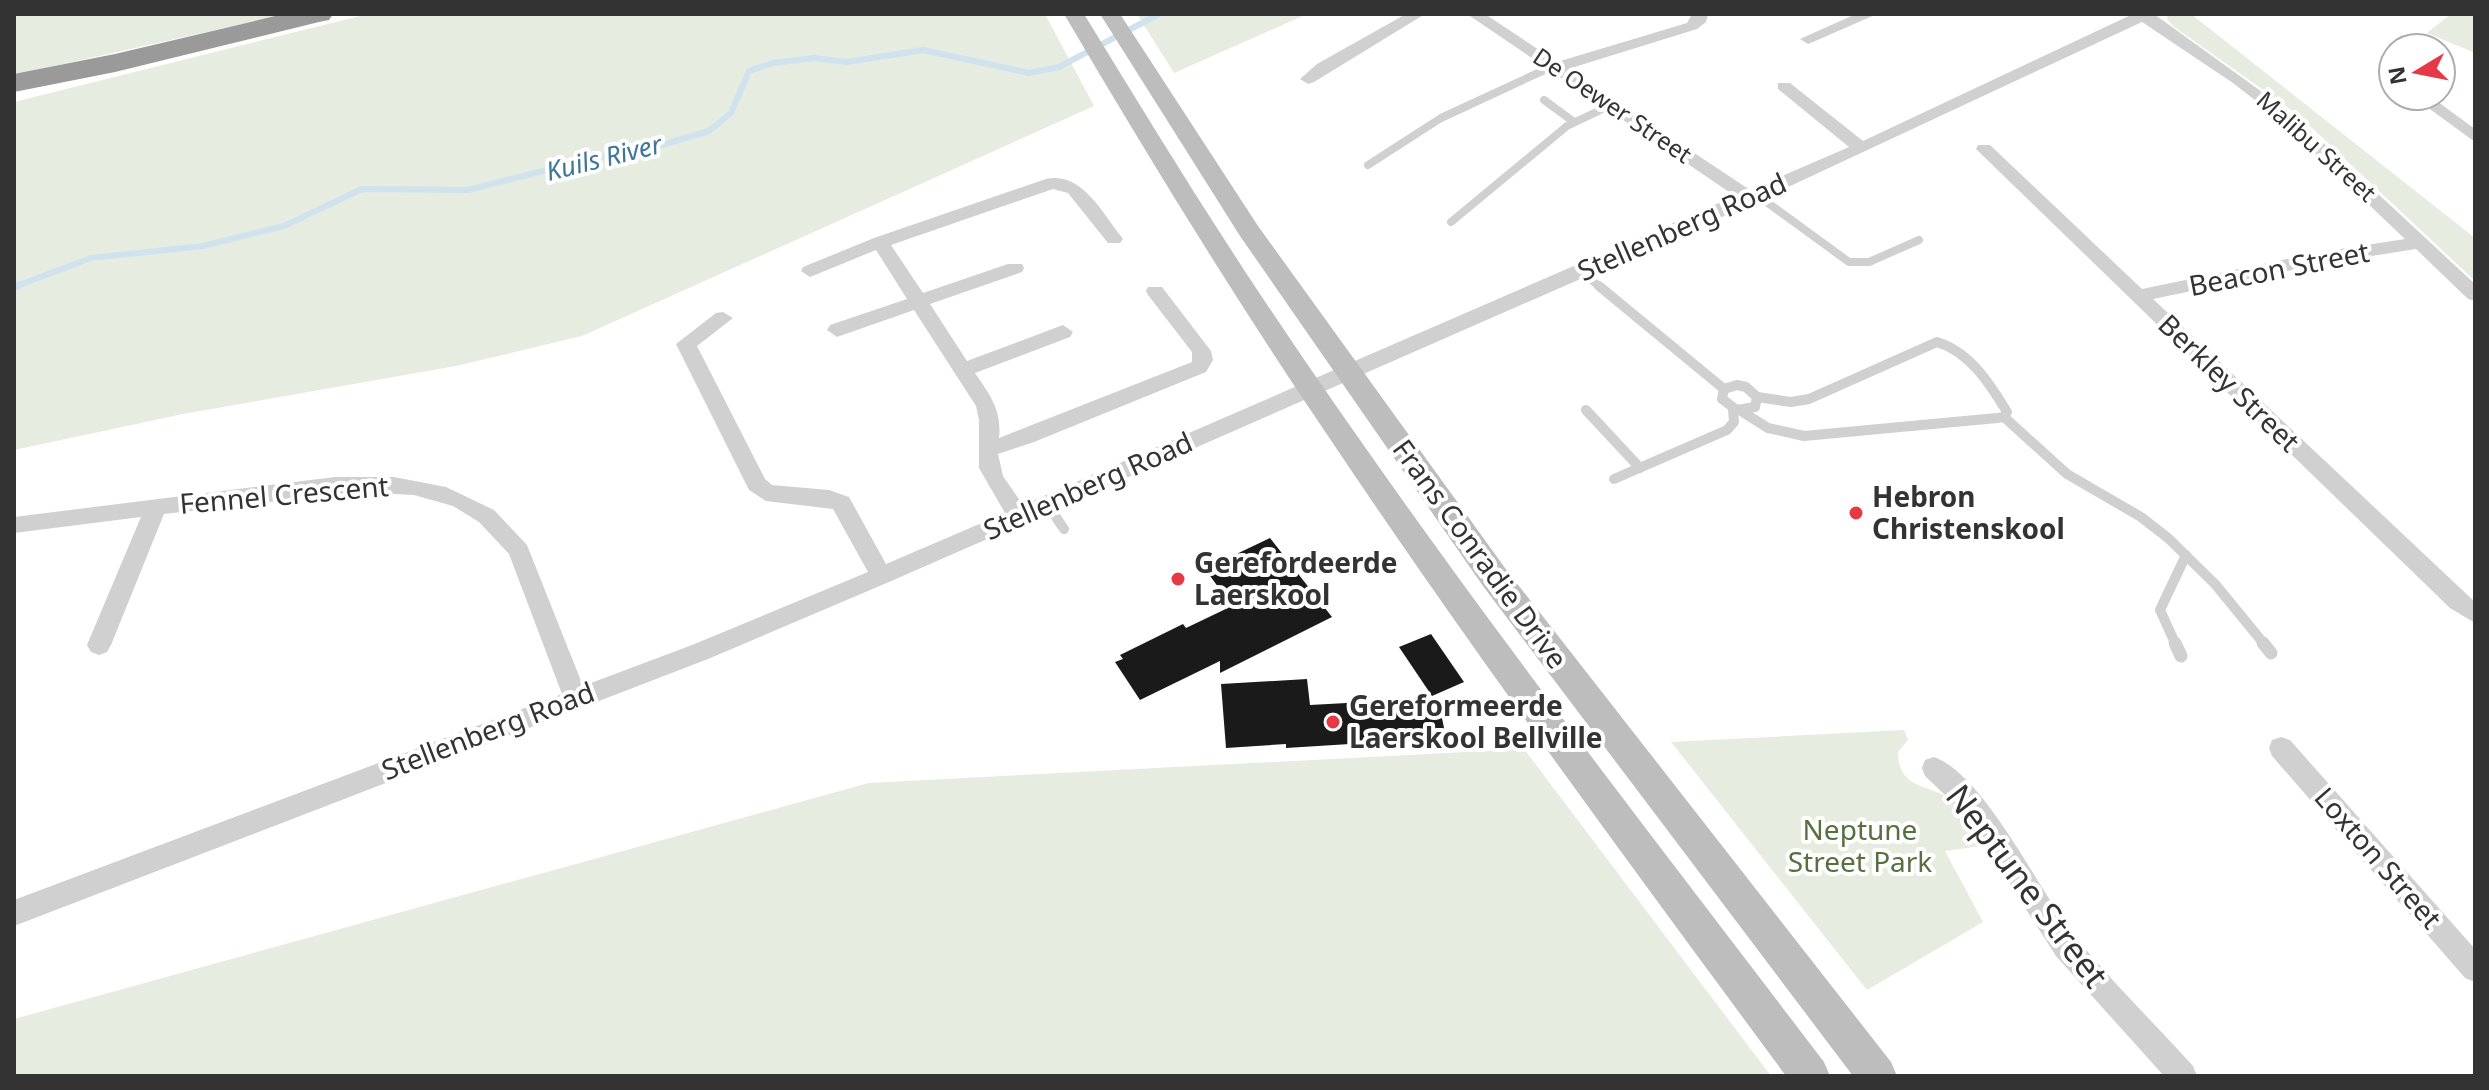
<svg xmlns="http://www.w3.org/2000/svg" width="2489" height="1090" font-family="'Noto Sans',sans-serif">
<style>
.green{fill:#e6ecdf}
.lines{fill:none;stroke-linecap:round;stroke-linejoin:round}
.stream-far1{stroke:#cfe2ee;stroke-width:6}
.stream{stroke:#cfe2ee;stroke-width:8}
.building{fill:#1a1a1a}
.lane-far2{stroke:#d0d0d0;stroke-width:8}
.lane-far1{stroke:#d0d0d0;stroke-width:10}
.lane{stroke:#d0d0d0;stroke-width:13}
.street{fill:#d0d0d0;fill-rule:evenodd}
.secondary{fill:#bdbdbd;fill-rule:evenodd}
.highway{fill:#9a9a9a;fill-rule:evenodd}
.poi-dot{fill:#e63946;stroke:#fff;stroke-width:3}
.labels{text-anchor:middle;stroke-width:8;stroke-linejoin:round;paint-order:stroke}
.far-street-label{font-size:24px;fill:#333;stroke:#fff}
.far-water-label{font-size:26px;font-style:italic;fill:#3f7597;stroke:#fff}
.street-label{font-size:28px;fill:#333;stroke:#fff}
.poi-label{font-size:28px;font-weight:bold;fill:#333;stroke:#fff;text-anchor:start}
.park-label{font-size:28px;fill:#56703f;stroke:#fff}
.near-street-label{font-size:34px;fill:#333;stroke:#fff}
</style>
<rect width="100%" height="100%" fill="#fff"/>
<!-- green -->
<g class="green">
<path d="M 14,14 L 287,14 L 14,75 Z"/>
<path d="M 368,14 L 1045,14 L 1094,106 L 582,336 L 456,366 L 183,414 L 14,450 L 14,102 Z"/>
<path d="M 1137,14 L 1307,14 L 1174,73 Z"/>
<path d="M 2168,14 L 2191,14 L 2475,238 L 2475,281 L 2297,114 L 2173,26 L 2167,19 Z"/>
<path d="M 2451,14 L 2475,14 L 2475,53 L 2427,33 Z"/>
<path d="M 1904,730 L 1908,740 L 1898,752 C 1898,793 1935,783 1955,803 C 1966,814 1973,832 1981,846 L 1945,851 L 1983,922 L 1867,990 L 1671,742 Z"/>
<path d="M 1524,749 L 1771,1076 L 14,1076 L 14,1019 L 869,783 Z"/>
</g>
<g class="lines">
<!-- stream-far1 -->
<path class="stream-far1" d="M 14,287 L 91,258 L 203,246 L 284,226 L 362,189 L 468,190 L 594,158 L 648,149 L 709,131 L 731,113 L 749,71 L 773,63 L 814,58 L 847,62 L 923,50 L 1029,73 L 1059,67 L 1159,14"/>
<!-- stream -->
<path class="stream" d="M 14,287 L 17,286"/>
</g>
<!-- building -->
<g class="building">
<path d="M 1270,538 L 1332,617 L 1220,673 L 1220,661 L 1140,700 L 1115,662 L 1123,659 L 1120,655 L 1183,624 L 1186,628 L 1232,606 L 1205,569 Z"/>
<path d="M 1431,634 L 1464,682 L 1432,696 L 1399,647 Z"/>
<path d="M 1307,679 L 1310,705 L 1438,698 L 1446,738 L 1286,748 L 1286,744 L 1226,748 L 1221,684 Z"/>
</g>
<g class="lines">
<!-- lane-far2 -->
<g class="lane-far2">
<path d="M 1544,100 L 1574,122"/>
<path d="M 1368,165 L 1441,118 L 1553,66"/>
<path d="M 1757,195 L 1849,262 L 1869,262 L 1919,240"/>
<path d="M 1451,222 L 1567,126 L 1611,105"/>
<path d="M 1581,271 L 1601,288"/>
</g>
<!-- lane-far1 -->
<g class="lane-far1">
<path d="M 1599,286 L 1724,389"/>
<path d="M 1737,385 L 1746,387 L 1757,397 L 1755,407 L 1737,410 L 1722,399 L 1724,389 Z"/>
<path d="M 1586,410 L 1640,468"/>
<path d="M 1741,411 L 1768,428 L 1804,436 L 1997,418 L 2004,417 L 2007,412 C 1990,384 1970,352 1937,342 L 1809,399 L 1791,402 L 1757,397"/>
<path d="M 2004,417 L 2067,474 L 2141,517 L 2168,538 L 2215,584 L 2265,645"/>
<path d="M 1614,479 L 1727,430 L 1734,422 L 1733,409"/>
<path d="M 1047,504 L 1064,529"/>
<path d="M 2176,645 L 2160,610 L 2186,555"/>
</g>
<!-- lane -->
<g class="lane">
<path d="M 2175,643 L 2181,656"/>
<path d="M 2263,643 L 2271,653"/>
</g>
<!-- street -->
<g class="street">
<path d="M 1406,14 L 1425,14 L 1314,82 L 1308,84 L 1300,79 L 1317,64 Z"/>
<path d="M 1467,14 L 1485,14 L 1557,62 L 1687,23 L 1692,14 L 1708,14 L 1706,22 L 1697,29 L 1568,69 L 1750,190 L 1849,147 L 1778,89 L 1778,83 L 1790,83 L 1863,141 L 2133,14 L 2154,14 L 2291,113 L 2475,284 L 2475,301 L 2468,299 L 2416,249 L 2321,264 L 2153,299 L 2475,602 L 2475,623 L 2450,608 L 1976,149 L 1978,145 L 1990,145 L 2142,289 L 2321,252 L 2405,239 L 2279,119 L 2233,83 L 2142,22 L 1756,202 L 889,582 L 708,659 L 14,926 L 14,900 L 562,694 L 509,554 L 479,522 L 453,506 L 414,495 L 355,492 L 164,514 L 111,645 L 107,652 L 99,655 L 91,652 L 87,645 L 141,517 L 14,533 L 14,517 L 335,477 L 394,477 L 446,487 L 494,510 L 527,545 L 583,686 L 692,645 L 868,572 L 833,509 L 766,501 L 749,490 L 676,344 L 716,313 L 723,312 L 733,318 L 697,346 L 765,479 L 772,485 L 829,490 L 849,497 L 886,564 L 1005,513 L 979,468 L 979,420 L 976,406 L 914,310 L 837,337 L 827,330 L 830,325 L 907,299 L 876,250 L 810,277 L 801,271 L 803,267 L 874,238 L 1046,179 C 1081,171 1102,212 1120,235 L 1123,239 L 1120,243 L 1108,243 L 1068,193 L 1053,189 L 891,245 L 923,293 L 1008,264 L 1022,264 L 1024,268 L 1022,272 L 930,304 L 967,361 L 1063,325 L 1073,332 L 1070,337 L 975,373 C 990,395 1002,410 999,438 L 1192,362 L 1192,352 L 1148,295 L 1146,291 L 1148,287 L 1162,287 L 1211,351 L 1213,360 L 1206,372 L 1034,442 L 998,454 L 1003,476 L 1023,505 L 1735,196 Z"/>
<path d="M 1856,14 L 1877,14 L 1813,42 L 1808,44 L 1800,39 Z"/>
<path d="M 2412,96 L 2430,96 L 2475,129 L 2475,142 Z"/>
<path d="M 2281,737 L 2290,740 L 2475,949 L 2475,982 L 2465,978 L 2272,756 L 2269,748 L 2272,740 Z"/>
<path d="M 1934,757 C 1986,776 2040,894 2077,939 C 2113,983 2155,1024 2193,1066 L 2197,1076 L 2164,1076 L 2056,956 L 1965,814 L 1925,776 L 1922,768 L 1925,760 Z"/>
</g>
<!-- secondary -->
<g class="secondary">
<path d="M 1064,14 L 1084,14 C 1139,104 1194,194 1252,282 C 1430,551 1629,806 1824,1062 L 1830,1076 L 1786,1076 C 1629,863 1471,650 1324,430 C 1232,294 1147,155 1064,14 Z"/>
<path d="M 1100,14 L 1120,14 L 1258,226 L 1505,568 L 1891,1062 L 1897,1076 L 1853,1076 L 1483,586 L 1240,236 Z"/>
</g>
<!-- highway -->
<path class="highway" d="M 284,14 L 333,14 L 329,20 L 319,22 L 115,72 L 14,92 L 14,74 L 115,54 Z"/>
</g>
<!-- markers -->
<g class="poi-dot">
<circle cx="1856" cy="513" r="8"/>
<circle cx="1178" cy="579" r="8"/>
<circle cx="1333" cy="722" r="8"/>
</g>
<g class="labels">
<!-- far-street labels -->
<g class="far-street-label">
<text transform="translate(1612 106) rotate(34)" y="8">De Oewer Street</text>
<text transform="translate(2316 147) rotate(42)" y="8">Malibu Street</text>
</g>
<!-- far-water labels -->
<g class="far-water-label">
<text transform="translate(604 158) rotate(-14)" y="9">Kuils River</text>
</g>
<!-- street labels -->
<g class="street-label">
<text transform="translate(1682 227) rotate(-24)" y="10">Stellenberg Road</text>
<text transform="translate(2279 269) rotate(-11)" y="10">Beacon Street</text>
<text transform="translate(2229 383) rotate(44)" y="10">Berkley Street</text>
<text transform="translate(1088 486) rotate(-24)" y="10">Stellenberg Road</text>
<text transform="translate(284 495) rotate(-5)" y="10">Fennel Crescent</text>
<text transform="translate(1480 554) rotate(54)" y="10">Frans Conradie Drive</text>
<text transform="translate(488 731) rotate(-21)" y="10">Stellenberg Road</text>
<text transform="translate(2378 858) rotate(49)" y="10">Loxton Street</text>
</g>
<!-- poi labels -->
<g class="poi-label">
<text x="1872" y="507">Hebron<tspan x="1872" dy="32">Christenskool</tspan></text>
<text x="1194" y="573">Gerefordeerde<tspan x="1194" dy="32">Laerskool</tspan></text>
<text x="1349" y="716">Gereformeerde<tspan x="1349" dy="32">Laerskool Bellville</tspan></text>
</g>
<!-- park labels -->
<g class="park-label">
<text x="1860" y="840">Neptune<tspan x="1860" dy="32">Street Park</tspan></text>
</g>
<!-- near-street labels -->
<g class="near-street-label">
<text transform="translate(2027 886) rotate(53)" y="12">Neptune Street</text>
</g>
</g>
<!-- border -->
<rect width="2489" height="1090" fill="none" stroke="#333333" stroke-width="32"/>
<!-- north arrow -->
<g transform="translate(2417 72) rotate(260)"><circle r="38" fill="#ffffff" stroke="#adadad" stroke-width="2"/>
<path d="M0-6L14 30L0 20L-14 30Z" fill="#e63946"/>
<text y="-12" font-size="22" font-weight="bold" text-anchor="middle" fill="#333333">N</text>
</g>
</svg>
